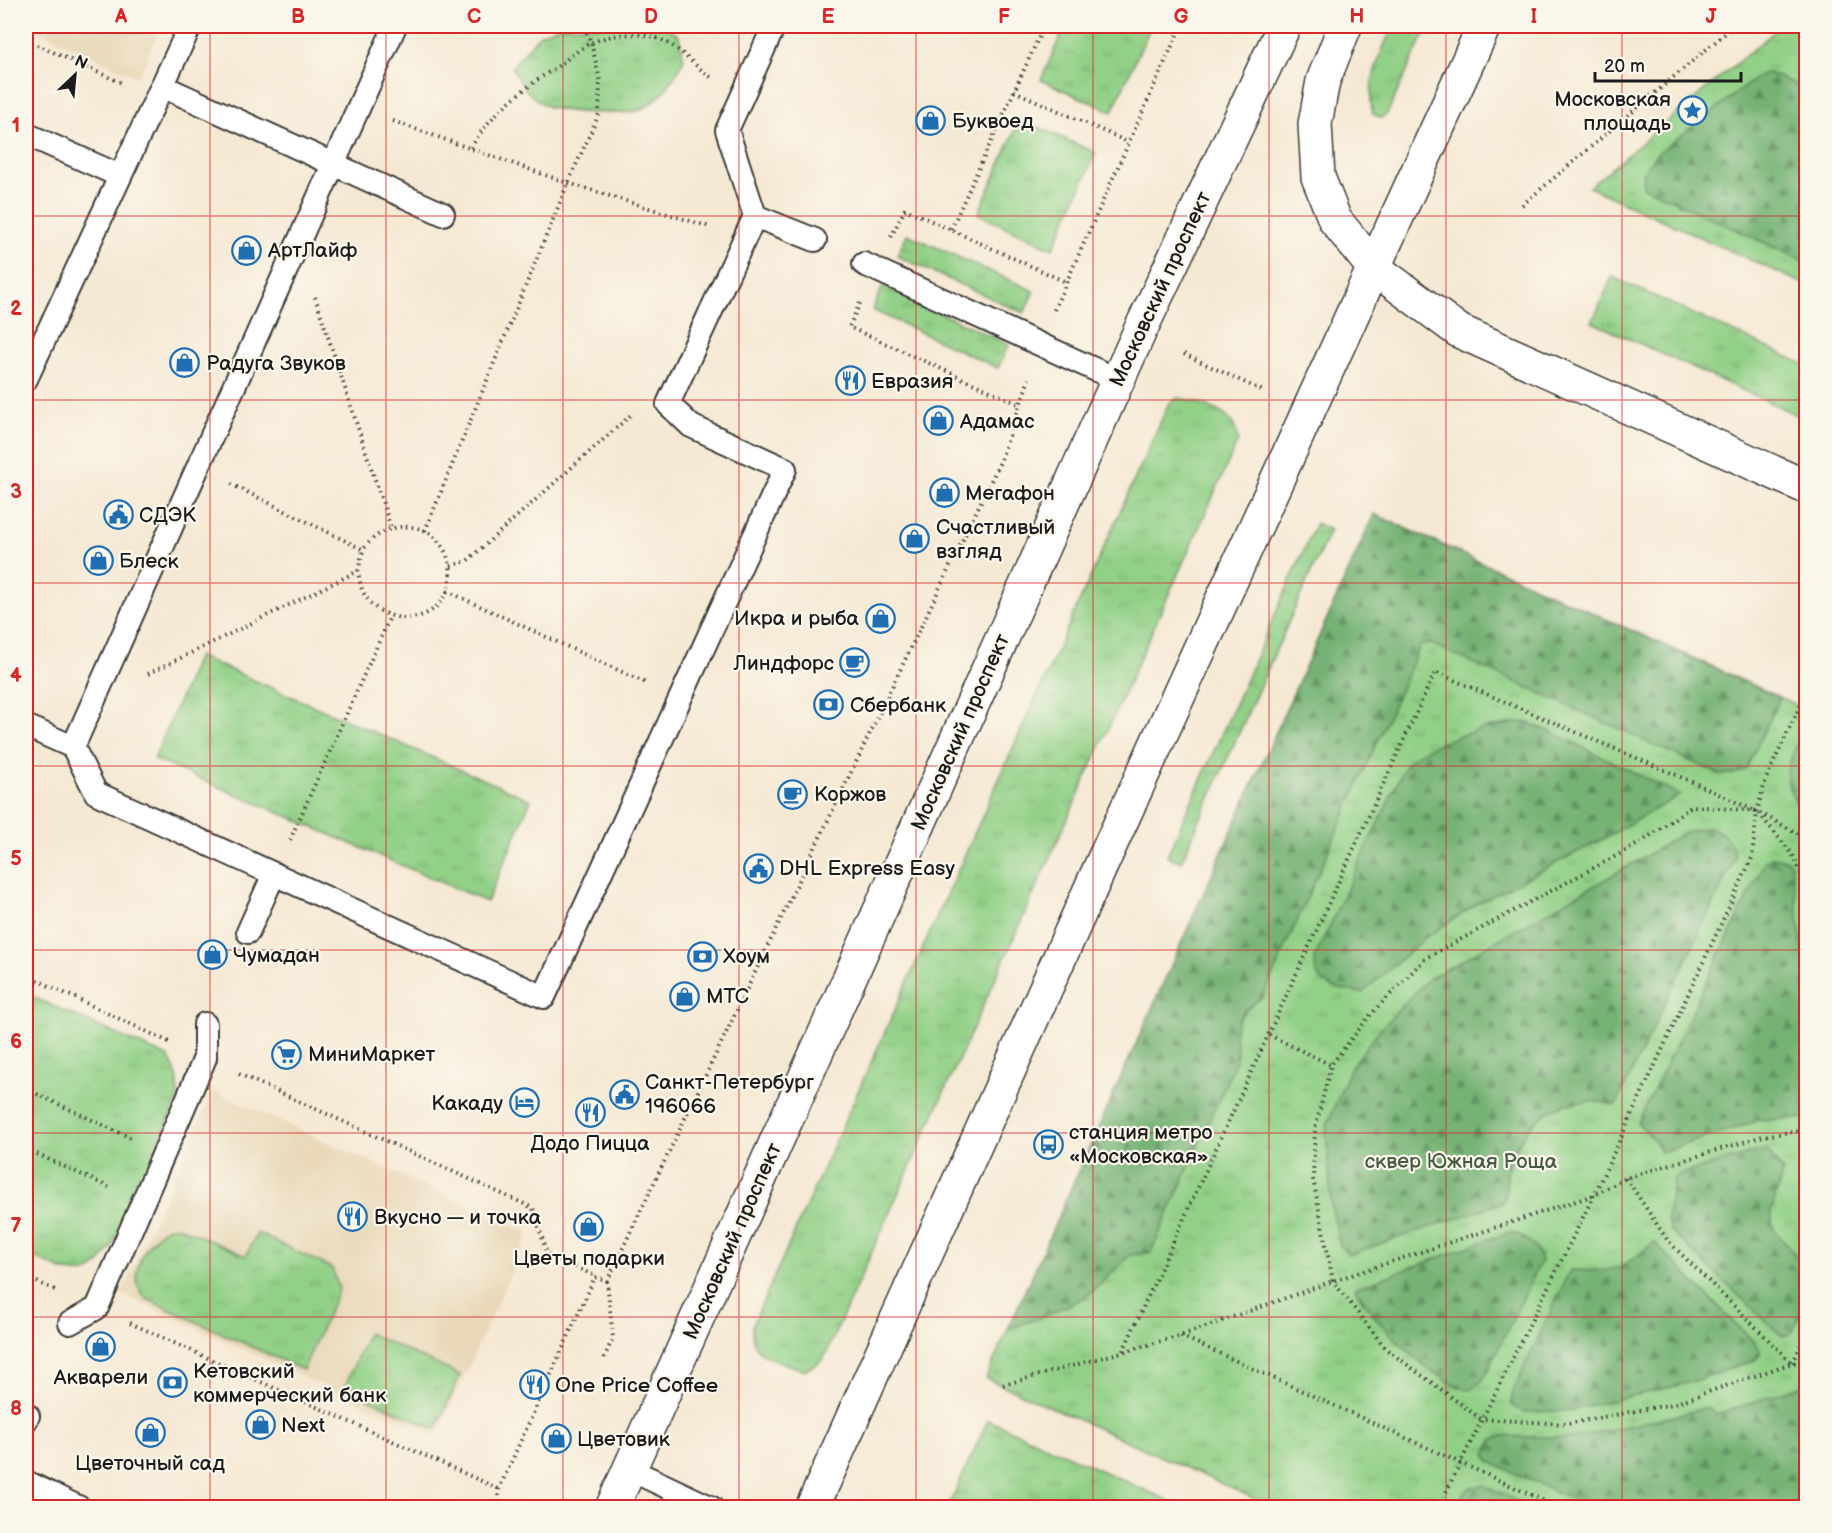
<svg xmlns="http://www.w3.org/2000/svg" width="1832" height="1533" font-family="'Balsamiq Sans',sans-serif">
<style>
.built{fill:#e9d9ba}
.grass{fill:url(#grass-tufts);stroke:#567651;stroke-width:1.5}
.forest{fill:url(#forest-firs);stroke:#486748;stroke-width:1.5}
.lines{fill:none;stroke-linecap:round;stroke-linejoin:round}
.lane-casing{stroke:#3d3b38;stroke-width:26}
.primary-casing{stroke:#3d3b38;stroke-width:36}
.path{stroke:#3d3b38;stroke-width:4;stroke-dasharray:1.5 4.5;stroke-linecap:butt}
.lane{stroke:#fff;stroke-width:22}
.primary{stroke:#fff;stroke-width:33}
.grid{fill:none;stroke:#d62828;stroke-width:1.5;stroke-opacity:0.55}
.labels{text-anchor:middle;stroke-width:4.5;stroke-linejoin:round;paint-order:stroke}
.poi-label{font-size:21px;fill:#1c1c1c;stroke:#fbf7ec;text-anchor:start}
.street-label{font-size:21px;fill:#1c1c1c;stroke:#fbf7ec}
.park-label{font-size:21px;fill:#455b41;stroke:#fbf7ec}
.neatline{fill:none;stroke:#d62828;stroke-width:2}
.grid-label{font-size:20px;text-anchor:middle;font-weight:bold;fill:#d62828}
</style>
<defs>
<pattern id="grass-tufts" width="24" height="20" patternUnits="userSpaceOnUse" patternTransform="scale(1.5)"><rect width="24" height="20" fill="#91d086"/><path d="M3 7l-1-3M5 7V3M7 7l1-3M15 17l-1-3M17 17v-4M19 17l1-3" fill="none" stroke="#7cb273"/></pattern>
<pattern id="forest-firs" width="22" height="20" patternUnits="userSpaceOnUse" patternTransform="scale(1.5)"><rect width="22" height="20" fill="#74b273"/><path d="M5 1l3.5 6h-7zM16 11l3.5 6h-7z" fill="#5e905e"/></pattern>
</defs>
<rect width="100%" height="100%" fill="#fbf7ec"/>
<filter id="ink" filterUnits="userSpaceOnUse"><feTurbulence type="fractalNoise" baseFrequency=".0167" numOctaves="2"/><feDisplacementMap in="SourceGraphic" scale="12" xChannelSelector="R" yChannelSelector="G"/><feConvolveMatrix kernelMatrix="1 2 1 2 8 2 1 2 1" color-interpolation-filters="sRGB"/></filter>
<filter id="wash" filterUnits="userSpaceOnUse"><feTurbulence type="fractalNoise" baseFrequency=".008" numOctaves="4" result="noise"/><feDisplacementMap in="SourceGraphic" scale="24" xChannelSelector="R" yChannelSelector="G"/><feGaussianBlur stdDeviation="1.35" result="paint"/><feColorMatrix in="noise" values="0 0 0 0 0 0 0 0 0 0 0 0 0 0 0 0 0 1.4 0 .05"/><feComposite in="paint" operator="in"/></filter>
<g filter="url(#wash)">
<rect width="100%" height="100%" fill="#f6e9d4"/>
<!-- built -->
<g class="built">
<path d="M 26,26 L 162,26 L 138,77 Z"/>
<path d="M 26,245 L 40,251 L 26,282 Z"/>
<path d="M 213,1091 L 529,1233 L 437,1437 L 121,1294 Z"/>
</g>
<!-- grass -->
<g class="grass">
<path d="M 561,26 L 666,26 L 679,36 L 684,60 C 672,81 664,97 642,109 C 629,116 558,113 545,105 C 528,96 520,83 512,67 L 540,34 Z"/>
<path d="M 1065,26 L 1151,26 L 1112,112 L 1041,80 Z"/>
<path d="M 1393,26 L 1428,26 L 1387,114 L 1381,118 L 1373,114 C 1365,86 1381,51 1393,26 Z"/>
<path d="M 1781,26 L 1796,26 L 1806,30 L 1806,285 L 1589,187 Z"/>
<path d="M 1020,119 L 1096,153 L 1053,249 L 978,214 Z"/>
<path d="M 907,234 L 1034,291 L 1024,313 L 897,256 Z"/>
<path d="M 1612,277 L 1806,365 L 1806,419 L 1592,322 Z"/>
<path d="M 883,286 L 1009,345 L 998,368 L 872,310 Z"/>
<path d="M 1178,398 C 1194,400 1216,407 1229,419 C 1235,424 1237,433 1238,441 L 824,1358 L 817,1364 L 804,1370 C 792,1366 767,1359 758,1350 C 752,1344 752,1334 752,1326 L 1169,403 Z"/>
<path d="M 1374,514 L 1806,709 L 1806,1507 L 1273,1507 L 986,1378 Z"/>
<path d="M 1316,523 L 1330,530 L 1181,862 L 1167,856 Z"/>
<path d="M 198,656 L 531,800 L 487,902 L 154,759 Z"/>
<path d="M 26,994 L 168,1057 C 178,1072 180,1084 177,1101 L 111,1248 C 104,1257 96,1270 84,1273 C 69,1277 39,1259 26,1253 Z"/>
<path d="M 168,1227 L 179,1227 L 246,1256 L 257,1233 L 332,1268 L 339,1289 L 303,1370 L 146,1299 C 143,1295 140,1292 138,1287 C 132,1265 150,1237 168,1227 Z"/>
<path d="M 368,1333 L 460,1375 L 436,1429 L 344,1388 Z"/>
<path d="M 988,1420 L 1006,1428 L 1183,1507 L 948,1507 Z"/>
</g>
<!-- forest -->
<g class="forest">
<path d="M 1769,73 L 1806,89 L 1806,262 L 1644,187 L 1642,180 L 1644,171 L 1654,156 L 1756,78 L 1762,74 Z"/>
<path d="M 1374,514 L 1780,698 L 1746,769 L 1734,774 L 1719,774 L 1429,643 L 1420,646 L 1263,997 C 1250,1005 1233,1019 1235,1036 C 1236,1047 1238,1048 1236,1061 L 1151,1252 L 1130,1255 L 1089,1295 L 1053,1313 L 1008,1329 Z"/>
<path d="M 1526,722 L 1556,734 L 1680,795 L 1605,838 L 1478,903 L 1425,938 L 1362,993 C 1348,991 1323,989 1317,974 C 1315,970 1315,964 1314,959 L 1405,766 C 1423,741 1496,724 1526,722 Z"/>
<path d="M 1806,725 L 1806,816 C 1775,778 1788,765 1806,725 Z"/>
<path d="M 1710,827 C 1726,835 1732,841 1735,858 L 1616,1105 C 1562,1092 1523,1116 1508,1170 C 1505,1181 1508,1191 1504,1202 L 1348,1255 L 1340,1246 L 1331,1204 L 1326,1127 L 1350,1069 L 1375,1035 L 1427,980 L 1641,859 L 1685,832 Z"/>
<path d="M 1772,857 L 1787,860 L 1791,865 L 1806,973 L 1806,1118 L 1760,1120 L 1661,1152 L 1651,1136 L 1638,1123 L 1765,861 Z"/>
<path d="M 1766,1149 L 1783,1171 L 1771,1212 L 1773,1228 L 1806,1268 L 1806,1303 L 1793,1331 L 1788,1335 L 1782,1336 L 1671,1231 L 1667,1220 L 1673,1180 L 1680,1174 Z"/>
<path d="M 1509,1232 C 1524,1234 1538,1246 1541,1261 L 1483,1380 L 1470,1390 C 1435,1384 1370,1319 1355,1288 Z"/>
<path d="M 1654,1242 L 1755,1343 L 1760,1350 L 1760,1355 L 1755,1360 L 1688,1383 L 1567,1411 L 1525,1412 L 1515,1408 L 1511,1403 L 1513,1391 L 1570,1270 C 1614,1272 1621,1271 1654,1242 Z"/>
<path d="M 1806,1384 L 1806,1507 L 1590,1507 L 1490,1462 L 1486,1454 L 1492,1440 L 1500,1436 L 1572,1438 L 1682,1414 L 1707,1407 L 1716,1415 Z"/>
<path d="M 1483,1485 L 1531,1507 L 1457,1507 C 1464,1491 1465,1488 1483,1485 Z"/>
</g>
</g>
<g filter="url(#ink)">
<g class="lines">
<defs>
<g id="lane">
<path d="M 774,26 L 727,130 L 755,216 L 815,240"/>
<path d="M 162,86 L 443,214"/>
<path d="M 26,134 L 120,176"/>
<path d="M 864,264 L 1118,380"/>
<path d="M 26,379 L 190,26"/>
<path d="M 26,726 L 73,747 L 96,793 L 544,997 L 785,469 L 691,426 L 668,404 L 755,216"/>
<path d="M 73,747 L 395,26"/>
<path d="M 248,932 L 274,874"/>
<path d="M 70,1323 L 97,1308 L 205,1058 L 205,1024"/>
<path d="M 26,1420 L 28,1416"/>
<path d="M 629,1469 L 712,1508"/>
<path d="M 26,1482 L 80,1508"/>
</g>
<g id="primary">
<path d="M 1345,26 L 1323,81 L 1315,124 L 1318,177 L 1335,220 L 1374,268 L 1459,331 L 1806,487"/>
<path d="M 612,1508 L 1139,333 L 1284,26"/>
<path d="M 812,1508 L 1099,870 L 1484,26"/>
</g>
</defs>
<!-- lane casing -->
<use href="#lane" class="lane-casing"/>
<!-- primary casing -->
<use href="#primary" class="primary-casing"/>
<!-- path -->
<g class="path">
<path d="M 26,40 L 124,84"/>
<path d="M 1014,91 L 1128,142"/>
<path d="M 393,121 L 568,183 L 710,227"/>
<path d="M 471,148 C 491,111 526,87 561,64 C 570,57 580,48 591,43 C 610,34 635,32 654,37 C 678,44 691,64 711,77"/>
<path d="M 1522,205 L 1734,26"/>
<path d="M 951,229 L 1044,26"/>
<path d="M 891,237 L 905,209 L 1066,282"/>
<path d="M 315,297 L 391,528"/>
<path d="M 860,303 L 849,327 L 1019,404"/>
<path d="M 1054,310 L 1181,26"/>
<path d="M 1184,354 L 1265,392"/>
<path d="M 231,484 L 364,550"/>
<path d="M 425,531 L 568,183 L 599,114 L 600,80 L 591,42 L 584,26"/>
<path d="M 451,566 L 467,561 L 633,413"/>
<path d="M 447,591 L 648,684"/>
<path d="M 148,674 L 358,571 C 360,564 361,555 364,549 C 377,528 408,520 429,533 C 452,549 459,583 438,605 C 416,628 373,619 362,589 C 360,584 359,577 358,571"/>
<path d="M 1760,813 L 1806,838"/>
<path d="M 290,840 L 390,617"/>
<path d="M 1806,884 L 1793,855 L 1757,811 L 1692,806 L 1640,843 L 1426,958 L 1371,1014 L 1331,1065 L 1315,1129 L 1313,1179 L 1333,1281 L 1386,1349 L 1481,1419 L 1567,1424 L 1673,1404 L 1792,1363 L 1806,1361"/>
<path d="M 26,975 L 169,1042"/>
<path d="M 1269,1035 L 1331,1065"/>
<path d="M 239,1074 L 533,1208 L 547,1254 L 595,1276"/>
<path d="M 26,1089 L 131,1138"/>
<path d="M 26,1149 L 109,1187"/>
<path d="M 1626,1178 L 1668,1241 L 1792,1363"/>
<path d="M 26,1277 L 55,1290"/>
<path d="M 130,1323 L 499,1489"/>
<path d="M 1181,1336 L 1560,1508"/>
<path d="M 1123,1351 L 1435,672 L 1688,780 L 1753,810"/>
<path d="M 604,1358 L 613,1338 L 607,1281"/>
<path d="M 1793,1363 L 1806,1333"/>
<path d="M 1003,1385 L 1180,1336 L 1333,1281 L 1594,1195 L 1626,1178 L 1763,1136 L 1806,1130"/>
<path d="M 498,1508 L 499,1489 L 595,1277 L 607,1281 L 1000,462 L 1029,379"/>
<path d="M 1438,1508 L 1594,1195 L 1752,858 L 1757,811 L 1766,779 L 1806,693"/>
</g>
<!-- lane -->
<use href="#lane" class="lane"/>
<!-- primary -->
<use href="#primary" class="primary"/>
</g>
</g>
<!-- grid -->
<path class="grid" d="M 210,26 L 210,1508M 386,26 L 386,1508M 563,26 L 563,1508M 739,26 L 739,1508M 916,26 L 916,1508M 1093,26 L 1093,1508M 1269,26 L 1269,1508M 1446,26 L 1446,1508M 1622,26 L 1622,1508M 26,216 L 1806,216M 26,400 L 1806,400M 26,583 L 1806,583M 26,766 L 1806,766M 26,950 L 1806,950M 26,1133 L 1806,1133M 26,1317 L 1806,1317"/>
<!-- icons -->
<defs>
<symbol id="sight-ring" viewBox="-11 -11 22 22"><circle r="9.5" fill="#fbf7ec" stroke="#1f6fb2" stroke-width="1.5"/><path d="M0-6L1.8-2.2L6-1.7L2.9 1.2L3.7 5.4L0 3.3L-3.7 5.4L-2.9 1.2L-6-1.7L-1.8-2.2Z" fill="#1f6fb2"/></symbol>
<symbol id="shop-ring" viewBox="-11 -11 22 22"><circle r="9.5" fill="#fbf7ec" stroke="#1f6fb2" stroke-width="1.5"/><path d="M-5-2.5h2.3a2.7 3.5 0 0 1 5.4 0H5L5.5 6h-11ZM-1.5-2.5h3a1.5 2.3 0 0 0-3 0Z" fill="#1f6fb2"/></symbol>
<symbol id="restaurant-ring" viewBox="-11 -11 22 22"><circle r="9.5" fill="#fbf7ec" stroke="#1f6fb2" stroke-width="1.5"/><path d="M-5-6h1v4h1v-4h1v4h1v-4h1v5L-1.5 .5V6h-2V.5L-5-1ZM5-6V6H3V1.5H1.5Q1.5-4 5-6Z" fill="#1f6fb2"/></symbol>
<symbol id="civic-ring" viewBox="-11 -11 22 22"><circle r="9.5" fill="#fbf7ec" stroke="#1f6fb2" stroke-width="1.5"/><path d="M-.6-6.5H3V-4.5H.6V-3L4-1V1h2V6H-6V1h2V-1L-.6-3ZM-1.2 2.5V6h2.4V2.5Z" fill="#1f6fb2"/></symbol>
<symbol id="cafe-ring" viewBox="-11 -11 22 22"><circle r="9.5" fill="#fbf7ec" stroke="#1f6fb2" stroke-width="1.5"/><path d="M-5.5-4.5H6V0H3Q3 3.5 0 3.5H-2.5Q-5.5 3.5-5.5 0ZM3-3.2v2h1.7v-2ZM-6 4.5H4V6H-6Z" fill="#1f6fb2"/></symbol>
<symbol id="bank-ring" viewBox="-11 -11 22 22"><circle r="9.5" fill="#fbf7ec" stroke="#1f6fb2" stroke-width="1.5"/><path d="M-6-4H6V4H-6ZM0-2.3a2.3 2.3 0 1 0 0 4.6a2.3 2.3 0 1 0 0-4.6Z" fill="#1f6fb2"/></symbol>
<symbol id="supermarket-ring" viewBox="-11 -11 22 22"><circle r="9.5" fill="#fbf7ec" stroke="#1f6fb2" stroke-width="1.5"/><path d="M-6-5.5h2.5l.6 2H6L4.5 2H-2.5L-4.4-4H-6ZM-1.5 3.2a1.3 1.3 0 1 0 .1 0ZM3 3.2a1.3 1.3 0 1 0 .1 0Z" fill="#1f6fb2"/></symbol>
<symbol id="hotel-ring" viewBox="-11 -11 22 22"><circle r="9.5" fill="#fbf7ec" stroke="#1f6fb2" stroke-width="1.5"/><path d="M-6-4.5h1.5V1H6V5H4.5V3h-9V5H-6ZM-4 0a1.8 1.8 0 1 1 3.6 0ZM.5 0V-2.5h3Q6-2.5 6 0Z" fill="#1f6fb2"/></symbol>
<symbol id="bus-ring" viewBox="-11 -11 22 22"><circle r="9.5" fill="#fbf7ec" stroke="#1f6fb2" stroke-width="1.5"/><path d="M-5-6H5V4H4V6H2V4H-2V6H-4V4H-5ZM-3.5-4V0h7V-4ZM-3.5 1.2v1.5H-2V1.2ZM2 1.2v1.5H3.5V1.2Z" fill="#1f6fb2"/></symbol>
</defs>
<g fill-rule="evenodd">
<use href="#sight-ring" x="1676" y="94" width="33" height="33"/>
<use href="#shop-ring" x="914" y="104" width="33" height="33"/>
<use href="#shop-ring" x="230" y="234" width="33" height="33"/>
<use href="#shop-ring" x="168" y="346" width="33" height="33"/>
<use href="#restaurant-ring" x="834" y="364" width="33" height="33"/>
<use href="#shop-ring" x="922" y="404" width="33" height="33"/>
<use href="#shop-ring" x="928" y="476" width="33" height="33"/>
<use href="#civic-ring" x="102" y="498" width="33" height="33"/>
<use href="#shop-ring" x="898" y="522" width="33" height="33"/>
<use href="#shop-ring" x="82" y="544" width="33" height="33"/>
<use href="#shop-ring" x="864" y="602" width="33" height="33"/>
<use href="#cafe-ring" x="838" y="646" width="33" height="33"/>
<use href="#bank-ring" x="812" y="688" width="33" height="33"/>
<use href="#cafe-ring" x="776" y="778" width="33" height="33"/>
<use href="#civic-ring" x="742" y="852" width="33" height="33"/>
<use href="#shop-ring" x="196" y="938" width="33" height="33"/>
<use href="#bank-ring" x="686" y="940" width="33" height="33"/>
<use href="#shop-ring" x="668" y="980" width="33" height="33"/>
<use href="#supermarket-ring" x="270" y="1038" width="33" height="33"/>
<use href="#civic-ring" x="608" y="1078" width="33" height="33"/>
<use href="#hotel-ring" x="508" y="1086" width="33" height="33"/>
<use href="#restaurant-ring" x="574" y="1096" width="33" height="33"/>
<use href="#bus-ring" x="1032" y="1128" width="33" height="33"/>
<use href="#restaurant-ring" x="336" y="1200" width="33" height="33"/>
<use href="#shop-ring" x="572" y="1210" width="33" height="33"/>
<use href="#shop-ring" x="84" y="1330" width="33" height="33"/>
<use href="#bank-ring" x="156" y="1366" width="33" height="33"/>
<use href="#restaurant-ring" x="518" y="1368" width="33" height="33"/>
<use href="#shop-ring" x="244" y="1408" width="33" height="33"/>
<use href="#shop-ring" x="134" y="1416" width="33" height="33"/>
<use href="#shop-ring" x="540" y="1422" width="33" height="33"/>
</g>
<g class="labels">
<!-- poi labels -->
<g class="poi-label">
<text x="1671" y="106" text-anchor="end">Московская<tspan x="1671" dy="24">площадь</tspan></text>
<text x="952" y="128">Буквоед</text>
<text x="268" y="257">АртЛайф</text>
<text x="206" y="370">Радуга Звуков</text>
<text x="871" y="388">Евразия</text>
<text x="960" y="428">Адамас</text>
<text x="965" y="500">Мегафон</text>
<text x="139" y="522">СДЭК</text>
<text x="936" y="534">Счастливый<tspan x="936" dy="24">взгляд</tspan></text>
<text x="119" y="568">Блеск</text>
<text x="859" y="625" text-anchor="end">Икра и рыба</text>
<text x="834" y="670" text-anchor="end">Линдфорс</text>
<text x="850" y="712">Сбербанк</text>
<text x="814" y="801">Коржов</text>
<text x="779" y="875">DHL Express Easy</text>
<text x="233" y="962">Чумадан</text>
<text x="723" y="963">Хоум</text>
<text x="706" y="1003">МТС</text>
<text x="308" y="1061">МиниМаркет</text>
<text x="645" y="1089">Санкт-Петербург<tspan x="645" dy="24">196066</tspan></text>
<text x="503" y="1110" text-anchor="end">Какаду</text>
<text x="1069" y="1139">станция метро<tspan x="1069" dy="24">«Московская»</tspan></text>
<text x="590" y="1150" text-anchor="middle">Додо Пицца</text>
<text x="374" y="1224">Вкусно — и точка</text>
<text x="589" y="1265" text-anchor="middle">Цветы подарки</text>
<text x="193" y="1378">Кетовский<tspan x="193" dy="24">коммерческий банк</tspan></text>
<text x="101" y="1384" text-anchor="middle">Акварели</text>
<text x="555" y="1392">One Price Coffee</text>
<text x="281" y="1432">Next</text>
<text x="577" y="1446">Цветовик</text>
<text x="150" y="1470" text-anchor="middle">Цветочный сад</text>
</g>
<!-- street labels -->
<g class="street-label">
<text transform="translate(1160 289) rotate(-65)" y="7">Московский проспект</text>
<text transform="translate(960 732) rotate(-66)" y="7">Московский проспект</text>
<text transform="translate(732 1241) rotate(-66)" y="7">Московский проспект</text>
</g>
<!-- park labels -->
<g class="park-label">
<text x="1461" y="1168">сквер Южная Роща</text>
</g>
</g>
<!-- margin -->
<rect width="1832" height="1533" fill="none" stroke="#fbf7ec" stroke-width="66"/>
<!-- north arrow -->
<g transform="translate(75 75) rotate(26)" stroke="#fbf7ec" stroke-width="4.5" paint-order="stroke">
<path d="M0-4.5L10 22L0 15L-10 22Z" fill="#1c1c1c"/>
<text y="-9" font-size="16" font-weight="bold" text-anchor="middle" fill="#1c1c1c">N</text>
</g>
<!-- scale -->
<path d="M1595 72v9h146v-9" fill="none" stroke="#1c1c1c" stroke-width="3"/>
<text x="1604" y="72" font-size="18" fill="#1c1c1c" stroke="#fbf7ec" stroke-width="4.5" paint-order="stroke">20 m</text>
<rect x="33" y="33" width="1766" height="1467" class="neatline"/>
<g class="grid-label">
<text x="121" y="23">A</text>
<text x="298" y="23">B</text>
<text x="474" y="23">C</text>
<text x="651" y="23">D</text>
<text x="828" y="23">E</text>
<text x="1004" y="23">F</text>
<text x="1181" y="23">G</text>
<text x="1357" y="23">H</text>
<text x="1534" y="23">I</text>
<text x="1711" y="23">J</text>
<text x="16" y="132">1</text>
<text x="16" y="315">2</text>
<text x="16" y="498">3</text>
<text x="16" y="682">4</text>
<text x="16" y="865">5</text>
<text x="16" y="1048">6</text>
<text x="16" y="1232">7</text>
<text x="16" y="1415">8</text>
</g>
</svg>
